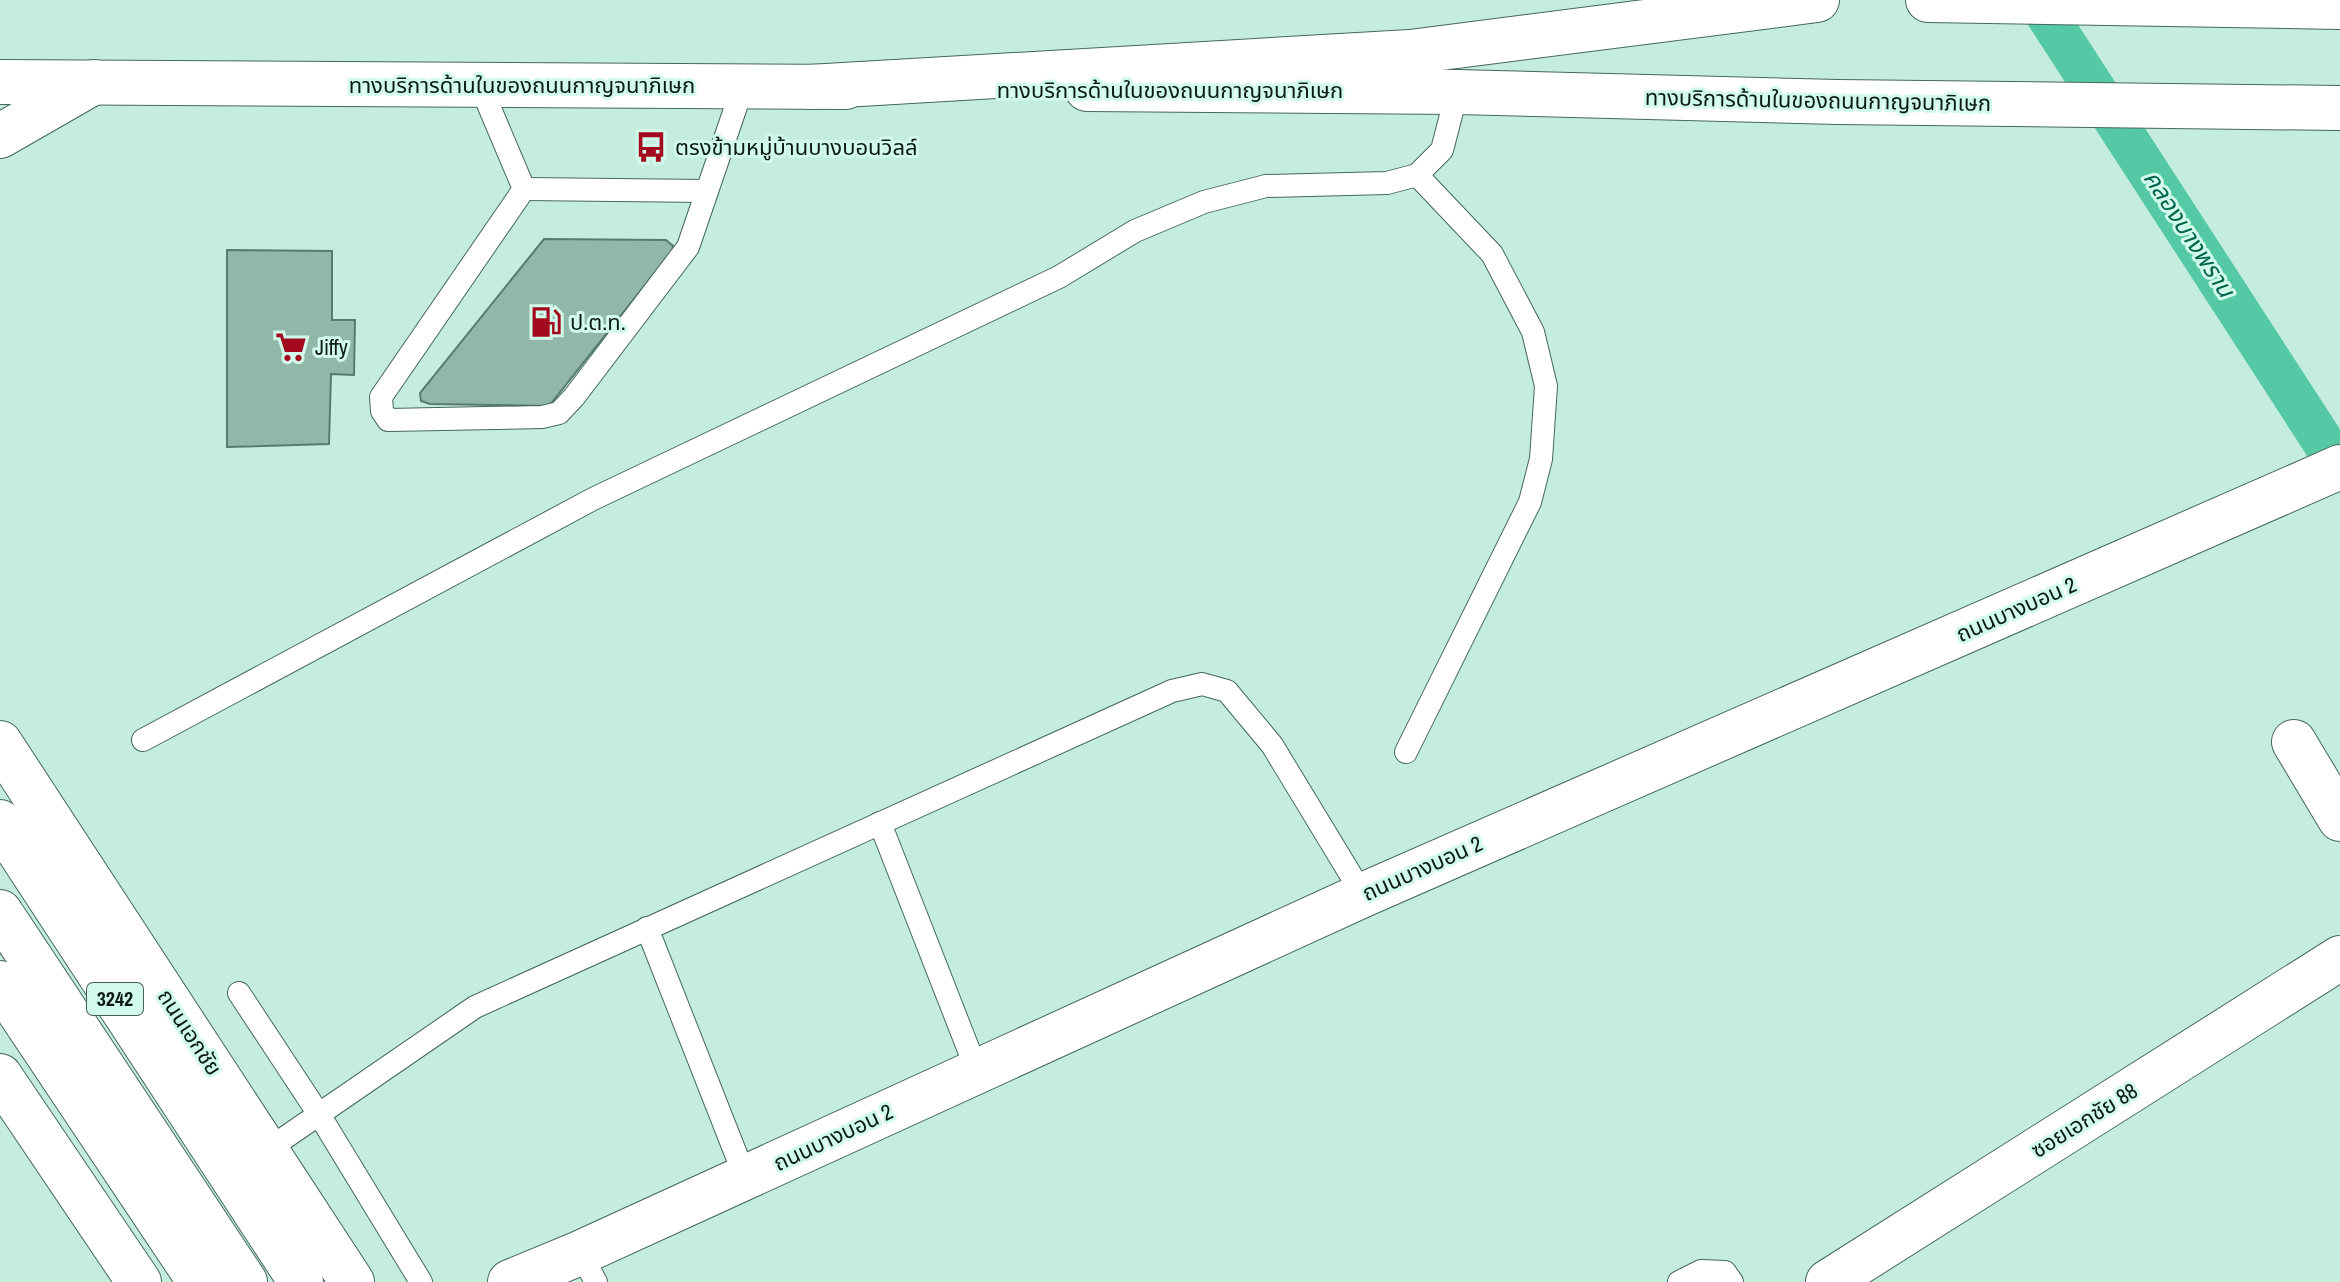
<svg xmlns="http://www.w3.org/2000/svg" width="2340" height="1282" font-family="'Archivo Narrow','Noto Sans Thai',sans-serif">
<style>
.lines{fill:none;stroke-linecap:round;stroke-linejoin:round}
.canal{stroke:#55c8a5;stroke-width:42}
.building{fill:#90b7a8;stroke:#577c6e;stroke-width:2}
.service-casing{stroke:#44685b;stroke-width:24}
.minor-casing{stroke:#44685b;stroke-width:46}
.secondary-casing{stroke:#44685b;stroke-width:46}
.primary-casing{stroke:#44685b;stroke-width:46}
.trunk-casing{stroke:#44685b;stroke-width:46}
.service{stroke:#fff;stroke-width:22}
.minor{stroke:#fff;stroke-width:44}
.secondary{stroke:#fff;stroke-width:44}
.primary{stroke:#fff;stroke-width:44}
.trunk{stroke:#fff;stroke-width:44}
.labels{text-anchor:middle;stroke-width:6;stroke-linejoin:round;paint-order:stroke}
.shield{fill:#d2faeb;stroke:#475e56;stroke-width:2}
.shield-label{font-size:20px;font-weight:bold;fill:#0c1b16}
.street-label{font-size:22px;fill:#0c1b16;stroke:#d2faeb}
.poi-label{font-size:22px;fill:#0c1b16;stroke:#d2faeb;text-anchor:start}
.water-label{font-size:24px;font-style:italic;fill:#00634c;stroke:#d2faeb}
</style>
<rect width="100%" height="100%" fill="#c5edde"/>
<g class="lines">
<!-- canal -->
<path class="canal" d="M 2037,0 L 2340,468"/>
</g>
<!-- building -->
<g class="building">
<path d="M 544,239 L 666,240 L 673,246 L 672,251 L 549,406 L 430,404 L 421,401 L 420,393 Z"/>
<path d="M 227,250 L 332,251 L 332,320 L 355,320 L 354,375 L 331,374 L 329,444 L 227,447 Z"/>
</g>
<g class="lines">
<defs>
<g id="service">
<path d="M 480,85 L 524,189 L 381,397 L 382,411 L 388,420 L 542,417 L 559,413 L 574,397 L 688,247 L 743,86"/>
<path d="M 524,189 L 707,191"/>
<path d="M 143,740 L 593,499 L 1059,277 L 1135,231 L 1204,202 L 1266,186 L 1387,183 L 1417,175 L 1442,150 L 1457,92"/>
<path d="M 1406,752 L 1530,502 L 1541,459 L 1546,386 L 1533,332 L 1492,254 L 1417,175"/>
<path d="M 880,823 L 977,1071"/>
<path d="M 647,928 L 745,1177"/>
<path d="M 239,993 L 320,1116 L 421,1282"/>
<path d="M 267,1150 L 475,1007 L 1172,691 L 1202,684 L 1227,691 L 1272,745 L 1363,895"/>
<path d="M 580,1253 L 596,1282"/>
<path d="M 1679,1282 L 1701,1271 L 1725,1272 L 1732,1282"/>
</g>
<g id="minor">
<path d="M 2294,742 L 2340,819"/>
<path d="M 0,1076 L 139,1282"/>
<path d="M 510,1282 L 580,1253 L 1363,895 L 2340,467"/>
<path d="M 1828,1282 L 2340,958"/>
</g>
<g id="secondary">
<path d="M 0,82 L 846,87"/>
<path d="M 1087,89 L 1457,92 L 1838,102 L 2340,108"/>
</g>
<g id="primary">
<path d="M 0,136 L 94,82"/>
<path d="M 0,743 L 352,1282"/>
<path d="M 0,822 L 301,1282"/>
<path d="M 0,912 L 245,1282"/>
<path d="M 0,983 L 200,1282"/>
</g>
<g id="trunk">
<path d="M 1928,0 L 2340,7"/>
<path d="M 809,87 L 1410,52 L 1817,0"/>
</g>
</defs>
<!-- service casing -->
<use href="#service" class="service-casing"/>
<!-- minor casing -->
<use href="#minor" class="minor-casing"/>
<!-- secondary casing -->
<use href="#secondary" class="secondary-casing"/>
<!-- primary casing -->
<use href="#primary" class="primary-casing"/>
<!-- trunk casing -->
<use href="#trunk" class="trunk-casing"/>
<!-- service -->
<use href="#service" class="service"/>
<!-- minor -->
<use href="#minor" class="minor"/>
<!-- secondary -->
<use href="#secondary" class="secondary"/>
<!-- primary -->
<use href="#primary" class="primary"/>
<!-- trunk -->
<use href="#trunk" class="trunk"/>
</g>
<!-- icons -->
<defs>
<symbol id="bus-bare" viewBox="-9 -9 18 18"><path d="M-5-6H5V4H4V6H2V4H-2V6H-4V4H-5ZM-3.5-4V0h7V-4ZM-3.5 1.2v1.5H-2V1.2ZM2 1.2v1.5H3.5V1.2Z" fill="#a40a1d" stroke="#d2faeb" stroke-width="2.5" paint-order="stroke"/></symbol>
<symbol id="fuel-bare" viewBox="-9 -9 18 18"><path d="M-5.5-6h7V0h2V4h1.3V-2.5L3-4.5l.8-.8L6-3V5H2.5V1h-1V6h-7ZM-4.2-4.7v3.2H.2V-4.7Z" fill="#a40a1d" stroke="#d2faeb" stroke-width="2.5" paint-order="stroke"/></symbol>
<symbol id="supermarket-bare" viewBox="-9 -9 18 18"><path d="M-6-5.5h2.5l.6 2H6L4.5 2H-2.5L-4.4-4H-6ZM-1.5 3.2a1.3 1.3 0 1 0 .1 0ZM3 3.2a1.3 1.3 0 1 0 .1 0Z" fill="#a40a1d" stroke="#d2faeb" stroke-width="2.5" paint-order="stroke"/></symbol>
</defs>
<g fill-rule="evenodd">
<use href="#bus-bare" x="629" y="125" width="44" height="44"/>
<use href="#fuel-bare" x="524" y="300" width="44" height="44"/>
<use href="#supermarket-bare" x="269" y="325" width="44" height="44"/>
</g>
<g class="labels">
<!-- shield labels -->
<rect class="shield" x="87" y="983" width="56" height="32" rx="6"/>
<g class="shield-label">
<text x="115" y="1006">3242</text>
</g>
<!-- street labels -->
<g class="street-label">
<text x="522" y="93">ทางบริการด้านในของถนนกาญจนาภิเษก</text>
<text x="1170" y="98">ทางบริการด้านในของถนนกาญจนาภิเษก</text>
<text transform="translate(1818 100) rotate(1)" y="8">ทางบริการด้านในของถนนกาญจนาภิเษก</text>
<text transform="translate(2016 609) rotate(-24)" y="8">ถนนบางบอน 2</text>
<text transform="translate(1422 868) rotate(-24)" y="8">ถนนบางบอน 2</text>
<text transform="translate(190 1032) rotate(57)" y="8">ถนนเอกชัย</text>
<text transform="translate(2084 1120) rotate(-32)" y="8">ซอยเอกชัย 88</text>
<text transform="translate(833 1137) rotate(-25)" y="8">ถนนบางบอน 2</text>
</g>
<!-- poi labels -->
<g class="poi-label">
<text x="675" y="155">ตรงข้ามหมู่บ้านบางบอนวิลล์</text>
<text x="570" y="330">ป.ต.ท.</text>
<text x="315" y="355">Jiffy</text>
</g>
<!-- water labels -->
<g class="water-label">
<text transform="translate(2189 234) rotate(57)" y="8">คลองบางพราน</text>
</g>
</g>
</svg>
